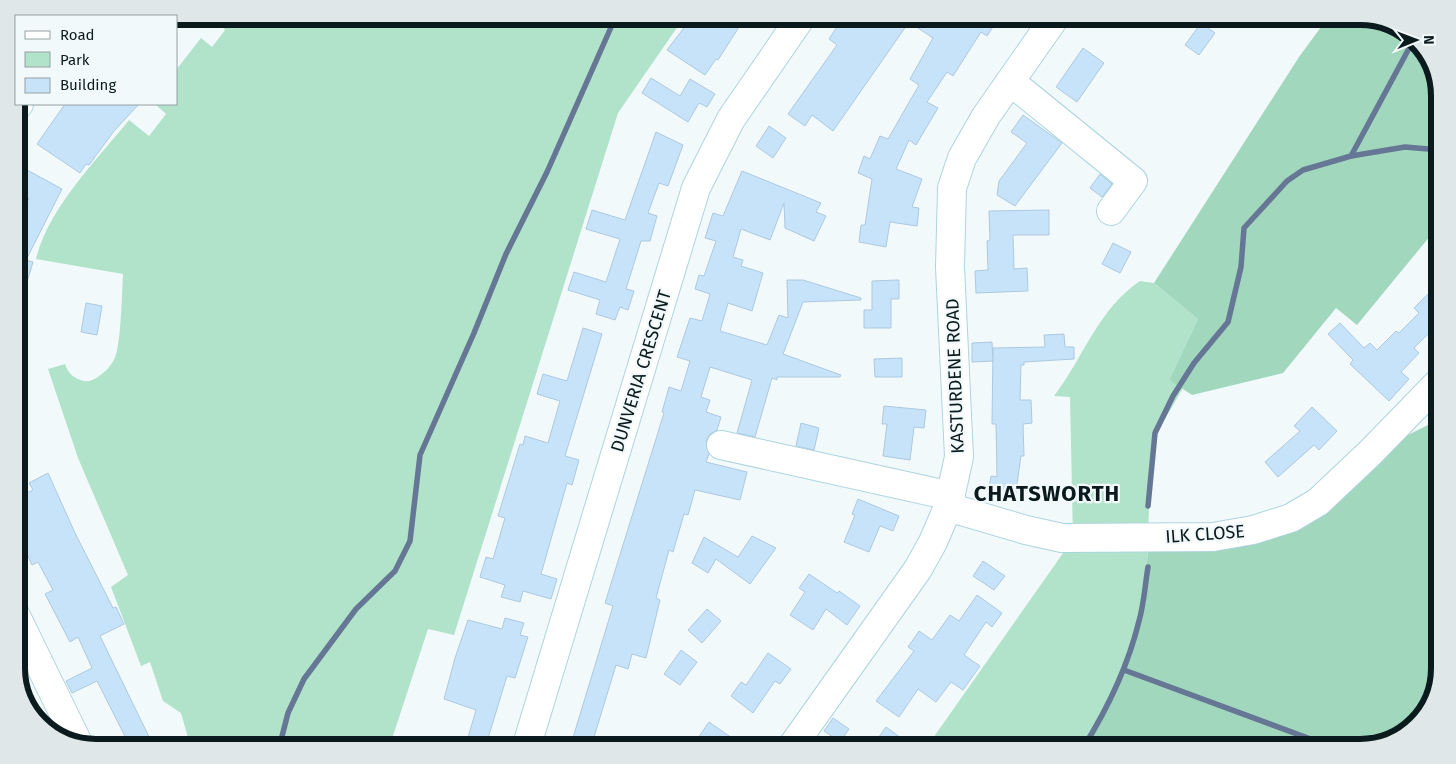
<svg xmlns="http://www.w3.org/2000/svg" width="1456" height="764" font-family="'Fira Sans',sans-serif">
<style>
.green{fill:#b1e3ca}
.forest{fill:#a1d7bc}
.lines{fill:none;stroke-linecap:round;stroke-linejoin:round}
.stream{stroke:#667695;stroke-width:5.5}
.building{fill:#c7e3fa;stroke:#adc9df}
.minor-casing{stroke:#add4de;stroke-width:30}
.minor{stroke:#fff;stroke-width:28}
.labels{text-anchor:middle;stroke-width:4.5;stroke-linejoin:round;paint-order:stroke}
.street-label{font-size:18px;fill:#0b1a1d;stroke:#f2f9fb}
.district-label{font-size:22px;font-weight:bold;letter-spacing:1px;fill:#0b1a1d;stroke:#f2f9fb}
.rim{fill:none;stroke:#0b1a1d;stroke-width:6}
</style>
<rect width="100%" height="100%" fill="#f2f9fb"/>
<!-- green -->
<g class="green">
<path d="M 220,16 L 685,16 L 618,113 L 454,635 L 428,629 L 389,748 L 188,748 L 189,741 L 181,713 L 163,701 L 150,662 L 141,666 L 111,587 L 128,575 L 78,458 L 48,369 L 65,364 C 68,373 74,379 84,381 C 95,383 109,369 114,360 C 121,348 122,291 123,274 L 36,259 C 48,208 97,160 129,120 L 149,136 L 166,114 L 155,104 L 176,104 L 176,70 L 201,38 L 212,47 L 225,30 L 217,20 Z"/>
<path d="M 1140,281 L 1154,283 L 1198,319 L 1169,380 L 1183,388 L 1157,433 L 1149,509 L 1147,567 L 1138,620 L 1122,669 L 1098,721 L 1082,748 L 926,748 L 1073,539 L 1070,397 L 1054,396 C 1084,357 1098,309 1140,281 Z"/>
</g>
<!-- forest -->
<g class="forest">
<path d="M 1329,16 L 1360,16 L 1395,25 L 1426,52 L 1440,91 L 1440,224 L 1357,325 L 1336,308 L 1283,373 L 1192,395 L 1169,380 L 1198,319 L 1154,283 L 1299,57 Z"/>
<path d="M 1440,419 L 1440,668 L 1431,703 L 1400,737 L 1360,748 L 1082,748 C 1124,677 1143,621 1149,539 L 1251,534 L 1374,452 Z"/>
</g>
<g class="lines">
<!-- stream -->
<g class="stream">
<path d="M 1351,156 L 1413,41"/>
<path d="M 1148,506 L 1155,433 L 1173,396 L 1194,363 L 1228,322 L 1241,267 L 1244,228 L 1287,181 L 1303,170 L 1351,156 L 1405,147 L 1440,150"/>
<path d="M 1124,670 L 1324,744 L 1329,748"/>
<path d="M 279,748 L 288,713 L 304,679 L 356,609 L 395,571 L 410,541 L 420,455 L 474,333 L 506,254 L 547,172 L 616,16"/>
<path d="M 1083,748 C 1108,708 1128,666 1139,621 C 1144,604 1145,585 1148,567"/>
</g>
</g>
<!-- building -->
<g class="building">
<path d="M 693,16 L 746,16 L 718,60 L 716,59 L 705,75 L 667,50 Z"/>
<path d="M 844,16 L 943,16 L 960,27 L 964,21 L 957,16 L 1000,16 L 987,36 L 981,32 L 953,76 L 947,72 L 927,102 L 938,108 L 916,145 L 909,140 L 896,169 L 922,179 L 912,207 L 919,208 L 917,226 L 890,222 L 886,247 L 859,242 L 861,225 L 865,225 L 872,179 L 858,173 L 864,156 L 870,159 L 880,136 L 888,139 L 919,85 L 910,79 L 933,38 L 909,22 L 833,131 L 812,115 L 805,126 L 788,114 L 837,45 L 829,39 Z"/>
<path d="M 1201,23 L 1215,33 L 1199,55 L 1185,45 Z"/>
<path d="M 1083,48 L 1104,63 L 1077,102 L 1056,87 Z"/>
<path d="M 651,78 L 680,96 L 690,79 L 715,94 L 707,107 L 699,103 L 688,122 L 642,93 Z"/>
<path d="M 65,104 L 139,104 L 114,131 L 89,165 L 86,164 L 80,173 L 37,144 Z"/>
<path d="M 1023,115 L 1062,143 L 1015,206 L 997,195 L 999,181 L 1027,143 L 1011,132 Z"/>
<path d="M 769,126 L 786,138 L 773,158 L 756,146 Z"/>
<path d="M 656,132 L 683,145 L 668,186 L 659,183 L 648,213 L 657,216 L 650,241 L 641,241 L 626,289 L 634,291 L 628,310 L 620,307 L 615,320 L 596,314 L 600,300 L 568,290 L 574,272 L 606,282 L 620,239 L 586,229 L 592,210 L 625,220 Z"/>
<path d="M 16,164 L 62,189 L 26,260 L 33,262 L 20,305 L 16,304 L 16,224 L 29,198 L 16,191 Z"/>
<path d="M 742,171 L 821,203 L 816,212 L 826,216 L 814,241 L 785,228 L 784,203 L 770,240 L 741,229 L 733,257 L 743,260 L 741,266 L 763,273 L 752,311 L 728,303 L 720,331 L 767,345 L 779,315 L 788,318 L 787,280 L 803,280 L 861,298 L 861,300 L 803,302 L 783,354 L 841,375 L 840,377 L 777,377 L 777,380 L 772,378 L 755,437 L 737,433 L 752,380 L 710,367 L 701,397 L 710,400 L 706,412 L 721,417 L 717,430 L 710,434 L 706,441 L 709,454 L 706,462 L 747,472 L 740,500 L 695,490 L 688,515 L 684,514 L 673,552 L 669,550 L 656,598 L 660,600 L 646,658 L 632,654 L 628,669 L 616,665 L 591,747 L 572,741 L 613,606 L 605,603 L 664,413 L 662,412 L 669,387 L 681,391 L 690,361 L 677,357 L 690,318 L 702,321 L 710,294 L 695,289 L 699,275 L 704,276 L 716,241 L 705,238 L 713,213 L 723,216 Z"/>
<path d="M 1100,174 L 1112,184 L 1102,197 L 1090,188 Z"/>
<path d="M 1049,210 L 1049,235 L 1013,235 L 1014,269 L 1027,268 L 1028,291 L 976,293 L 975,271 L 988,270 L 987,241 L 990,240 L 989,211 Z"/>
<path d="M 1113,243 L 1131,252 L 1120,273 L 1102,264 Z"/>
<path d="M 899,280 L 899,299 L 891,299 L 891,328 L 864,328 L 864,310 L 872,310 L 872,281 Z"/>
<path d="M 1440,282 L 1440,322 L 1414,348 L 1419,353 L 1401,372 L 1409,379 L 1389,401 L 1350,364 L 1353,360 L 1328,334 L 1340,323 L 1364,348 L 1370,343 L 1377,350 L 1396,331 L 1399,333 L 1419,313 L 1414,308 Z"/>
<path d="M 86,303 L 102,306 L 97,335 L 81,332 Z"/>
<path d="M 583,328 L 602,334 L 565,456 L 579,460 L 572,485 L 567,483 L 541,574 L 557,579 L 551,599 L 523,591 L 520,602 L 501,597 L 505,585 L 480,577 L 486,557 L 493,559 L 505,518 L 498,516 L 520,444 L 523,445 L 525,436 L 548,443 L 560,401 L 537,394 L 543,374 L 567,381 Z"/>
<path d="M 1064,334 L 1065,347 L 1074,347 L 1074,359 L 1024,362 L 1024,365 L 1021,365 L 1020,400 L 1031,400 L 1032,423 L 1023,424 L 1024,456 L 1021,456 L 1015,498 L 988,493 L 991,476 L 997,477 L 996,424 L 992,424 L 993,348 L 1045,347 L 1044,335 Z"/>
<path d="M 992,342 L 993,361 L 972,362 L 972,343 Z"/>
<path d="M 902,358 L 902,377 L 875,377 L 874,359 Z"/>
<path d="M 884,406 L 926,410 L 924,428 L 914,427 L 910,460 L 883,456 L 887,424 L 882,424 Z"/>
<path d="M 1312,407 L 1337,431 L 1319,450 L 1314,445 L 1278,477 L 1265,462 L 1300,431 L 1294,426 Z"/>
<path d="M 801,423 L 819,428 L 814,450 L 796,446 Z"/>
<path d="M 48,473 L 75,533 L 113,608 L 116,607 L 124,624 L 100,636 L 152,743 L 143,748 L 131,748 L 97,681 L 72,693 L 66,681 L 92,668 L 78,637 L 70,642 L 45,594 L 53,590 L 38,562 L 32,565 L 27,554 L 16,560 L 16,498 L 33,490 L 29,483 Z"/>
<path d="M 858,499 L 899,516 L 893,531 L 880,526 L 869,552 L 844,542 L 855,515 L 852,514 Z"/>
<path d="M 752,536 L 776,548 L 750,584 L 716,559 L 708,573 L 692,563 L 704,537 L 738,557 Z"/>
<path d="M 983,561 L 1005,576 L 994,590 L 973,576 Z"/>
<path d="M 809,574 L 837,593 L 839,591 L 860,606 L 847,625 L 826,609 L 813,630 L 790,615 L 805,592 L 799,588 Z"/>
<path d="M 977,595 L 1002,613 L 992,627 L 986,622 L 964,655 L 980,666 L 963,690 L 951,682 L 936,702 L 918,689 L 899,717 L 876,701 L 914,651 L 908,647 L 919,631 L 932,640 L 950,615 L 959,621 Z"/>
<path d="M 707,609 L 721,621 L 702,643 L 688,630 Z"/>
<path d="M 505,618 L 524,623 L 520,635 L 528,637 L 515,678 L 507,676 L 485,748 L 465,748 L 476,710 L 444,699 L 455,658 L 468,620 L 502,629 Z"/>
<path d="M 681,650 L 697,662 L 680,685 L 664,674 Z"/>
<path d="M 768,653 L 791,669 L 780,684 L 775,681 L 753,713 L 731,696 L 741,682 L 746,685 Z"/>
<path d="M 833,718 L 849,729 L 840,742 L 824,731 Z"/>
<path d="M 709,722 L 732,738 L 724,748 L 691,748 Z"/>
<path d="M 886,727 L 915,748 L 871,748 Z"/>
</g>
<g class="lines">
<defs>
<g id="minor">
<path d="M 1011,82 L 1133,181 L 1111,211"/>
<path d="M 16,107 L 19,104"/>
<path d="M 721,445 L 951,496"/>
<path d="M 948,507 L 1026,530 L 1062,538 L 1213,537 L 1253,530 L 1291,518 L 1318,502 L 1371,452 L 1440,381"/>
<path d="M 16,616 L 78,743"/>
<path d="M 526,748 L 696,188 L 731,119 L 802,16"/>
<path d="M 791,748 L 918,569 L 933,542 L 948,507 L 959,457 L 950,267 L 952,188 L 962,158 L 986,116 L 1056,16"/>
</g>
</defs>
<!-- minor casing -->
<use href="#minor" class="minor-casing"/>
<!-- minor -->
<use href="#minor" class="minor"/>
</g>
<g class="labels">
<!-- street labels -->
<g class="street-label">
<text transform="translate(641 371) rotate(-73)" y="6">DUNVERIA CRESCENT</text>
<text transform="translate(955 376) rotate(-92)" y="6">KASTURDENE ROAD</text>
<text transform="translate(1205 534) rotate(-4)" y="6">ILK CLOSE</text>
</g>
<!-- district labels -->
<g class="district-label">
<text x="1047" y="501">CHATSWORTH</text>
</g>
</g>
<!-- crop -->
<path d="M0 0H1456V764H0ZM96 25H1360A71 71 0 0 1 1431 96V668A71 71 0 0 1 1360 739H96A71 71 0 0 1 25 668V96A71 71 0 0 1 96 25Z" fill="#e0e7e9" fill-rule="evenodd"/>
<path class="rim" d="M96 25H1360A71 71 0 0 1 1431 96V668A71 71 0 0 1 1360 739H96A71 71 0 0 1 25 668V96A71 71 0 0 1 96 25Z"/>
<!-- legend -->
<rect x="15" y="15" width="162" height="90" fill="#f2f9fb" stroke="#96a0a2"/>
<rect x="25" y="31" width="25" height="8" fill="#ffffff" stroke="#96a0a2"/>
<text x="60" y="40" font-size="15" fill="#0b1a1d">Road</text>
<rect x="25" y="52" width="25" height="15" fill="#b1e3ca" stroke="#96a0a2"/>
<text x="60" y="65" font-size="15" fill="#0b1a1d">Park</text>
<rect x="25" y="78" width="25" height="15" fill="#c7e3fa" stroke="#96a0a2"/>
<text x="60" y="90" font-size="15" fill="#0b1a1d">Building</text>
<!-- north arrow -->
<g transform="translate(1416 40) rotate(89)" stroke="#f2f9fb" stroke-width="4" paint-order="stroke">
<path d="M0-4L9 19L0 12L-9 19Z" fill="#0b1a1d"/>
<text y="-8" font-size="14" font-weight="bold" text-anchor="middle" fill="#0b1a1d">N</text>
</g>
</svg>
